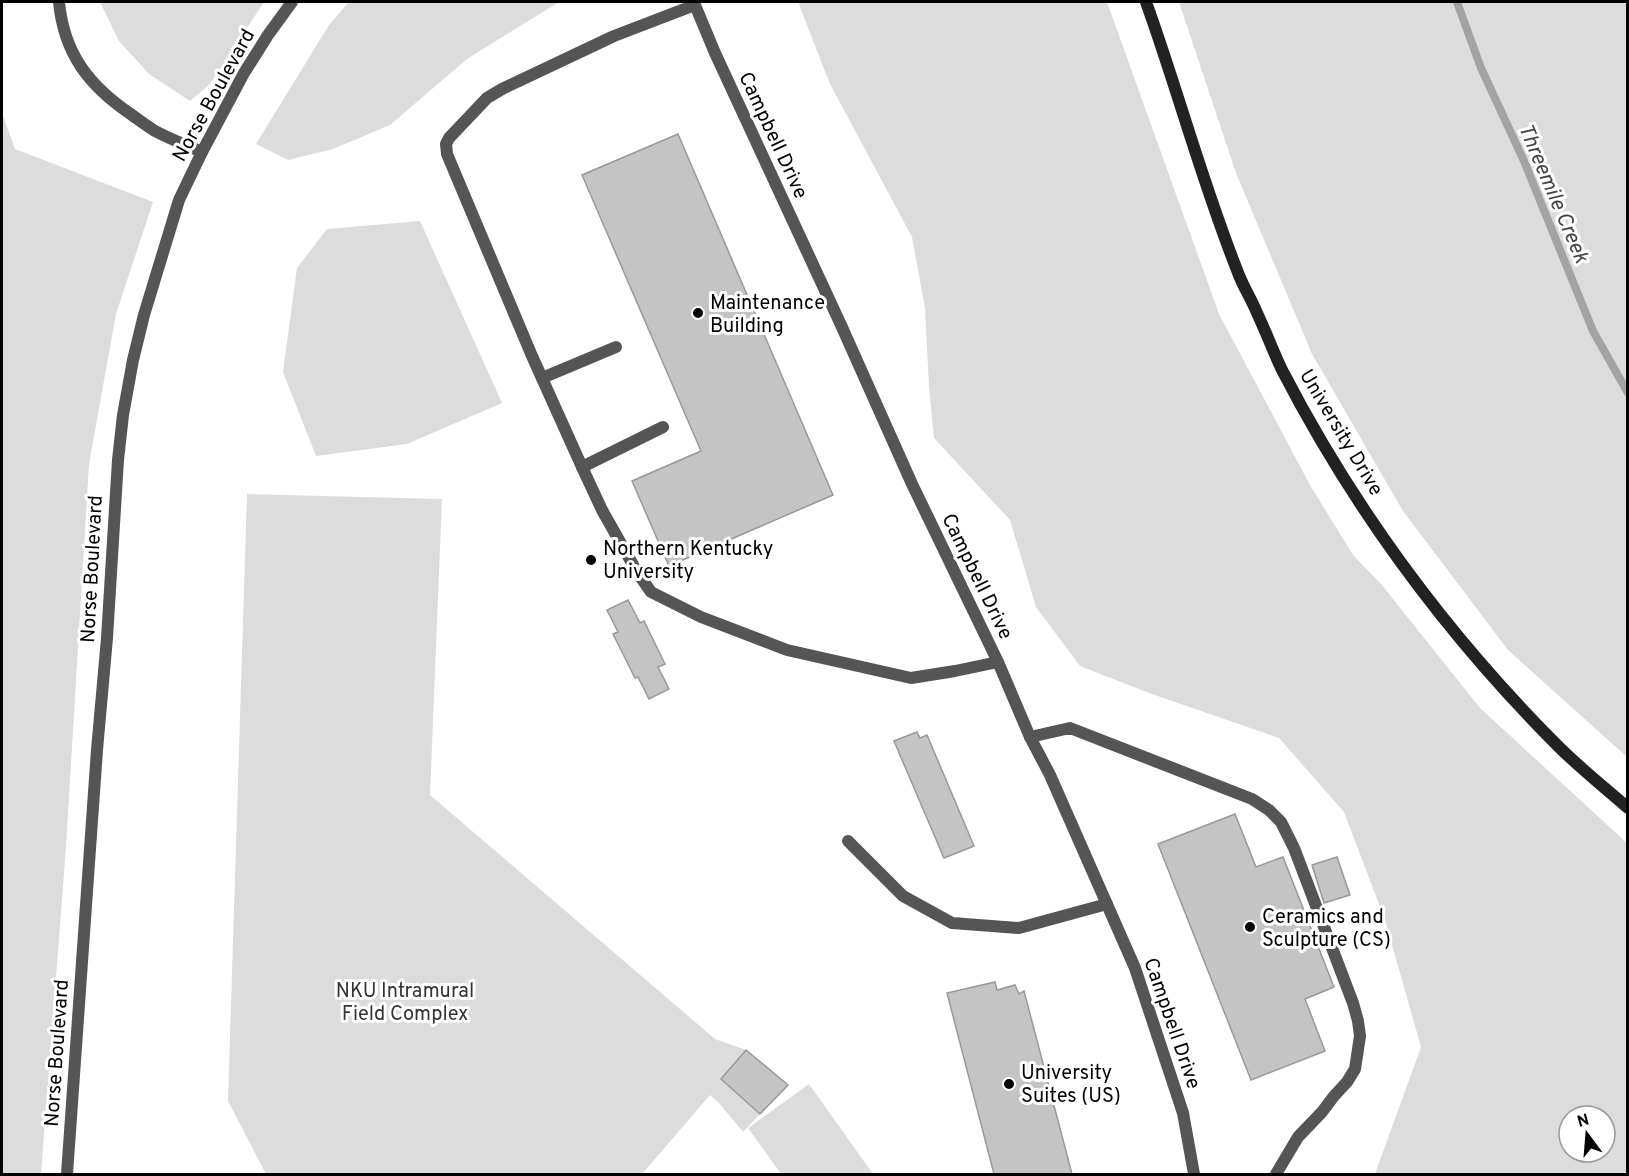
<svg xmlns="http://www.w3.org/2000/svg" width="1629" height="1176" font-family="Overpass,sans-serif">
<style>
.green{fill:#dcdcdc;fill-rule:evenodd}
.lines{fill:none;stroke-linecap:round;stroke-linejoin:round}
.stream{stroke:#a3a3a3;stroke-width:8}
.building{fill:#c4c4c4;stroke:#999;stroke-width:1.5}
.service{stroke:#555;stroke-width:12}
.minor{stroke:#555;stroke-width:12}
.tertiary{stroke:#555;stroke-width:12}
.secondary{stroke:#222;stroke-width:12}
.poi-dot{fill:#000;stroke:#fff;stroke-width:2}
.labels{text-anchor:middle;stroke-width:6;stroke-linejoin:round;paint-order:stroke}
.street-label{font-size:20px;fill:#000;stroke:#fff}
.poi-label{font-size:20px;fill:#000;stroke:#fff;text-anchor:start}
.park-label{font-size:20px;fill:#333;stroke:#fff}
.water-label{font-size:21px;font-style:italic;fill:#444;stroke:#fff}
</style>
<rect width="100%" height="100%" fill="#fff"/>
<!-- green -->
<g class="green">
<path d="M 100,2 L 264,2 L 210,84 L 190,101 L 149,74 L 119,41 Z"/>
<path d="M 349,2 L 559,2 L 467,59 L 390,125 L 333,149 L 288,160 L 256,144 L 329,25 Z"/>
<path d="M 798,2 L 1107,2 L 1219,314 L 1310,485 L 1353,555 L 1381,584 L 1480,708 L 1627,843 L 1627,1174 L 1375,1174 L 1421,1047 L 1385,920 L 1344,812 L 1279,738 L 1149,693 L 1080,666 L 1036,607 L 1010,520 L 934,438 L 929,386 L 925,308 L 912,237 L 830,84 ZM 1569,1116 L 1605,1116 L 1605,1152 L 1569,1152 Z"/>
<path d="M 1179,2 L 1627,2 L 1627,757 L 1508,650 L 1403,511 L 1312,354 L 1236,173 Z"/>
<path d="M 2,113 L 15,149 L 153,202 L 116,314 L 89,464 L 66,847 L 41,1174 L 2,1174 Z"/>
<path d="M 420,221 L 502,403 L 407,444 L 316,456 L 283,372 L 297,268 L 327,229 Z"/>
<path d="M 247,494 L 442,499 L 430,795 L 715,1039 L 746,1050 L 788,1085 L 743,1132 L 719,1103 L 710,1095 L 642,1174 L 266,1174 L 228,1101 Z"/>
<path d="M 809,1084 L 873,1174 L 781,1174 L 748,1128 Z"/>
</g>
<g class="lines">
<!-- stream -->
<path class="stream" d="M 1457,2 L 1481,68 L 1524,161 L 1593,331 L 1628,393"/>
</g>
<!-- building -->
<g class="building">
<path d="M 678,134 L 833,495 L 669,566 L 632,481 L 701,451 L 582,175 Z"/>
<path d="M 628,600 L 640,623 L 644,621 L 665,664 L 658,667 L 669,689 L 649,699 L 638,677 L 635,678 L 613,634 L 618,632 L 607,610 Z"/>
<path d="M 917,732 L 920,738 L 927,735 L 974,846 L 944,858 L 894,741 Z"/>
<path d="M 1235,814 L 1256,867 L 1283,857 L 1334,987 L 1305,999 L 1325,1051 L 1251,1080 L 1158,844 Z"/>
<path d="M 1337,857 L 1350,895 L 1324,903 L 1312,865 Z"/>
<path d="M 995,982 L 997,990 L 1015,985 L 1019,994 L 1024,991 L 1072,1174 L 994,1174 L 947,993 Z"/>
<path d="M 746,1050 L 788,1085 L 760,1114 L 721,1079 Z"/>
</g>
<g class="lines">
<!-- service -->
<g class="service">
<path d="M 59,2 C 64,54 89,86 132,115 C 139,120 147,126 155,131 C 170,139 186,145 202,152"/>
<path d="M 695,5 L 614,36 L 502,89 L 487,98 L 449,138 L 446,144 L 447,154 L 532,356 L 582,467 L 602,510 L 637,572 L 651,592 L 701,617 L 787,650 L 911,678 L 955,671 L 998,662"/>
<path d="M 542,378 L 616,347"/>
<path d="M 582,467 L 663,427"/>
<path d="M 1030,737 L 1070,728 L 1252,799 L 1269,810 L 1281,822 L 1294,848 L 1353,1003 L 1358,1021 L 1360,1036 L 1355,1069 L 1347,1082 L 1334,1096 L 1322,1112 L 1298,1137 L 1276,1174"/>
<path d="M 848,841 L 903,896 L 952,923 L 1019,928 L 1107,904"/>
</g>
<!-- minor -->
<path class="minor" d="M 695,5 L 715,53 L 841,325 L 912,484 L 998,662 L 1030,737 L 1050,775 L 1135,968 L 1183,1113 L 1194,1174"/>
<!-- tertiary -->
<path class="tertiary" d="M 67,1174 L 97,750 L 107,638 L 118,460 L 123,415 L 133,360 L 144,315 L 179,200 L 202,152 L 244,73 L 268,35 L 292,2"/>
<!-- secondary -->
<path class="secondary" d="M 1146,2 C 1178,91 1202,182 1237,270 C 1242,285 1251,298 1257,313 C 1266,332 1273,351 1282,370 C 1353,507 1445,632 1553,741 C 1576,765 1603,786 1628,808"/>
</g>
<!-- markers -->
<g class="poi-dot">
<circle cx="698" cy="313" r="6"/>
<circle cx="591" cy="560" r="6"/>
<circle cx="1250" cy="927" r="6"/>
<circle cx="1009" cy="1084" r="6"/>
</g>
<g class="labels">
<!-- street labels -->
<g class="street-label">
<text transform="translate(213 95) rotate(-61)" y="7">Norse Boulevard</text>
<text transform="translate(774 135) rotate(65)" y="7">Campbell Drive</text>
<text transform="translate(1342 432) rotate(59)" y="7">University Drive</text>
<text transform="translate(91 569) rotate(-87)" y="7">Norse Boulevard</text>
<text transform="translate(978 576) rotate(64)" y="7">Campbell Drive</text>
<text transform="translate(1173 1023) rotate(71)" y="7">Campbell Drive</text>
<text transform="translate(56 1053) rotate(-86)" y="7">Norse Boulevard</text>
</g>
<!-- poi labels -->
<g class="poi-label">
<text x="710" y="309">Maintenance<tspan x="710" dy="23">Building</tspan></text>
<text x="603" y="555">Northern Kentucky<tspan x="603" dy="23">University</tspan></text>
<text x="1262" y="923">Ceramics and<tspan x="1262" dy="23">Sculpture (CS)</tspan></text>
<text x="1021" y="1079">University<tspan x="1021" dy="23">Suites (US)</tspan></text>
</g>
<!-- park labels -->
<g class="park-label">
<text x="405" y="997">NKU Intramural<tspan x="405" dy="23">Field Complex</tspan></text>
</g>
<!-- water labels -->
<g class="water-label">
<text transform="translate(1554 193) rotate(67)" y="7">Threemile Creek</text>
</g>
</g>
<!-- border -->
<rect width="1629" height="1176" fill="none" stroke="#000000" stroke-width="6"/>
<!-- north arrow -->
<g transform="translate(1587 1134) rotate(344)"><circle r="28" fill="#ffffff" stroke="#999999" stroke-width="1.5"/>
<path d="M0-4.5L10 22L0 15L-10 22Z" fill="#000000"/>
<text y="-9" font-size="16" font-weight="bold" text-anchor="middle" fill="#000000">N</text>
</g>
</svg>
